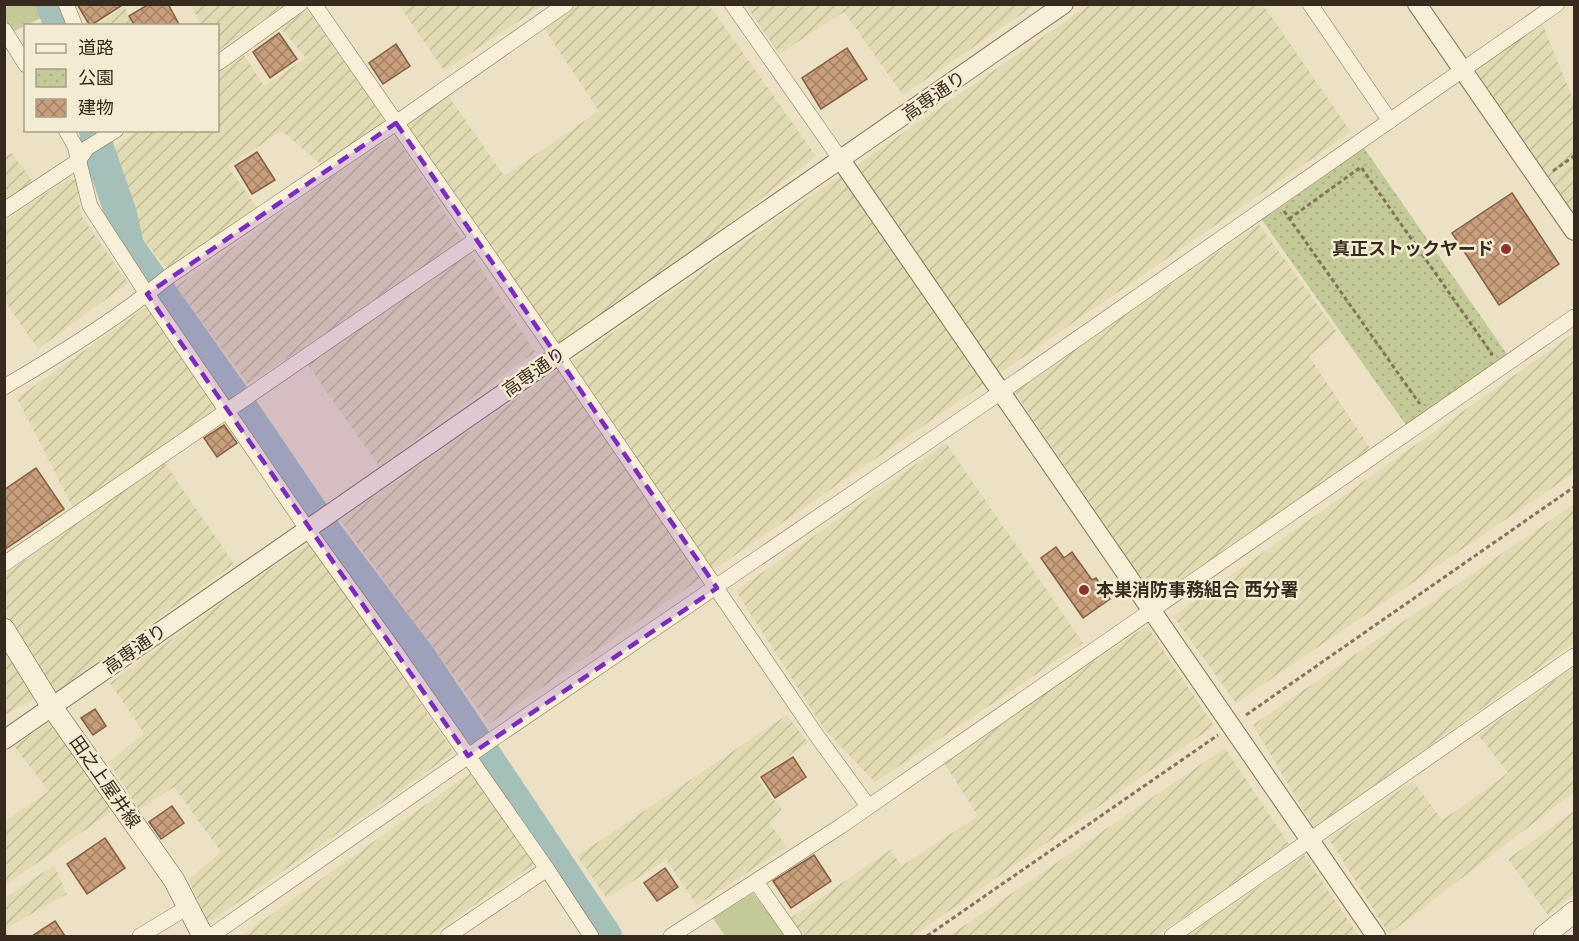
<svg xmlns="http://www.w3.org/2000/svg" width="1579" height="941" font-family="'Roboto Serif','Noto Sans JP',serif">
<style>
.farmland{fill:url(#farmland-furrows)}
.grass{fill:#c3ca98}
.park{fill:url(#park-dots)}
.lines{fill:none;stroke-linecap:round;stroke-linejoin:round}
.river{stroke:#a5bfb9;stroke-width:32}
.building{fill:url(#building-cross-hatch);stroke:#845e42;stroke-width:1.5}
.minor-casing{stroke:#86735b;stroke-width:16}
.tertiary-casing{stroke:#86735b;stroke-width:20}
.secondary-casing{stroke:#68543e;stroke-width:22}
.path{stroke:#86735b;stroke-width:3;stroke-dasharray:4.5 3;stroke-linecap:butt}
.minor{stroke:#f7efd7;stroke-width:15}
.tertiary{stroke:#f7efd7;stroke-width:18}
.secondary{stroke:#f7efd7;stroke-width:21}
.marked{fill:#7b2cbf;fill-opacity:0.2;stroke:#7b2cbf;stroke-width:4.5;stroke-dasharray:12 8;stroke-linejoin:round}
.poi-dot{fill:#92302d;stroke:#f4ebd3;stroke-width:2}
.labels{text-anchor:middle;stroke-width:5;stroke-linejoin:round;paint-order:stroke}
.street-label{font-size:18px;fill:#362b1e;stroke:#f4ebd3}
.poi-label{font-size:18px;font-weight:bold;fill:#362b1e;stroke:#f4ebd3;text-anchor:end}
</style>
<defs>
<pattern id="farmland-furrows" width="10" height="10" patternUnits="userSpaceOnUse" patternTransform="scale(1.5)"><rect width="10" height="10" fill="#e1dbb1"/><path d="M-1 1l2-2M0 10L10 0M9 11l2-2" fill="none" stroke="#c2bc98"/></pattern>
<pattern id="park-dots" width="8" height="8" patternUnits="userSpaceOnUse" patternTransform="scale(1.5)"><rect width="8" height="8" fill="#c3ca98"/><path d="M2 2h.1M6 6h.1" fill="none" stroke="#a8ae83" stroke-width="1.8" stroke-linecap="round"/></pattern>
<pattern id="building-cross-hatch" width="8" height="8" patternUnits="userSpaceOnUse" patternTransform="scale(1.5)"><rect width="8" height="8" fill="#c99e7b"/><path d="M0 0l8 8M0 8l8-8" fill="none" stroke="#a48164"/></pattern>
</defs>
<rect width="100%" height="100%" fill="#ece1c4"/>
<!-- farmland -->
<g class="farmland">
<path d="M 191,5 L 285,5 L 218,51 L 218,26 L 201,25 Z"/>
<path d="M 399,5 L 543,5 L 444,71 Z"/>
<path d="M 579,5 L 709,5 L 816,156 L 558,356 L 406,126 L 448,95 L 504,176 L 599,111 L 543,27 Z"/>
<path d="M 746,5 L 1035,5 L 903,95 L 844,12 L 779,54 Z"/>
<path d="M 1089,5 L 1263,5 L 1351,132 L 489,724 L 340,520 Z"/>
<path d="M 124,6 L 133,25 L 97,25 Z"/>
<path d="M 308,10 L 385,120 L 324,167 L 282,131 L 228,166 L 257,208 L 167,269 L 130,222 L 115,146 L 137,131 L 218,130 L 218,74 L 244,55 L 264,86 L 306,58 L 280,27 Z"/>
<path d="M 1542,23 L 1574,101 L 1574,216 L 1475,70 Z"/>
<path d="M 395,136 L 535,352 L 379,466 L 298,351 L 248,384 L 176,286 L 268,223 L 328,179 Z"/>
<path d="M 12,153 L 35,185 L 5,206 L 5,156 Z"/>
<path d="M 68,179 L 76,180 L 81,215 L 128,283 L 38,349 L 5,301 L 4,221 Z"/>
<path d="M 1259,224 L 1337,332 L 1309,356 L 1370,448 L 1157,601 L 1014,391 Z"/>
<path d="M 149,305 L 219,407 L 73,508 L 17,398 Z"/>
<path d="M 1574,333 L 1574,473 L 1236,703 L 1173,616 Z"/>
<path d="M 946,443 L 1083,643 L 875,782 L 825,730 L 736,591 Z"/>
<path d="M 164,462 L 234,564 L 52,694 L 5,615 L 5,574 Z"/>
<path d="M 1574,504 L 1574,643 L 1314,828 L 1253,725 Z"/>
<path d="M 311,542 L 454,753 L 208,923 L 188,880 L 221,852 L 174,787 L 139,810 L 109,762 L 144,733 L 110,683 L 252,581 Z"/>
<path d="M 1147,626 L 1214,726 L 913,936 L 803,936 L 788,920 L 890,850 L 902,866 L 978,816 L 943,761 Z"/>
<path d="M 4,645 L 39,696 L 5,715 L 4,715 Z"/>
<path d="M 1574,666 L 1574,792 L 1389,934 L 1329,839 L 1413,781 L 1442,820 L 1469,802 L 1508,773 L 1478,735 Z"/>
<path d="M 787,715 L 808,743 L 757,778 L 782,810 L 769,823 L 787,847 L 697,905 L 666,860 L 607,898 L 577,856 Z"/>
<path d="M 49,722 L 114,810 L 5,885 L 5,821 L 49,791 L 14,746 Z"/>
<path d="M 1225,748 L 1289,844 L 1156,936 L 949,936 Z"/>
<path d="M 470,773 L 537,862 L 429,936 L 241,936 Z"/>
<path d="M 1574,811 L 1574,894 L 1548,915 L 1508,859 Z"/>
<path d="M 1304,855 L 1359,936 L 1187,936 Z"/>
<path d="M 54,865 L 67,894 L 6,928 L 11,936 L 5,936 L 5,898 Z"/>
</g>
<!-- grass -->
<g class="grass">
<path d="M 5,5 L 42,5 L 47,15 L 12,32 L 5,19 Z"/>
<path d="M 753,893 L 786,936 L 725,936 L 713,918 Z"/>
</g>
<!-- park -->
<path class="park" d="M 1364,148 L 1509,357 L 1408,428 L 1262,220 Z"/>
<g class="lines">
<!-- river -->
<g class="river">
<path d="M 52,4 L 60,26"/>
<path d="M 95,130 L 98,148 L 121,214 L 128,246 L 235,398 L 328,535 L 420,657 L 606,936"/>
</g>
</g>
<!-- building -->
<g class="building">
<path d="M 77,4 L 124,4 L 90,26 Z"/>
<path d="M 149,4 L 168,4 L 180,26 L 135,26 L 129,16 Z"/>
<path d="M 279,33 L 297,59 L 270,78 L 253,52 Z"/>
<path d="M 396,44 L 410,66 L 383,84 L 369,63 Z"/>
<path d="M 847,48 L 867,79 L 821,109 L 802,78 Z"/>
<path d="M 257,152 L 275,180 L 252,194 L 235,166 Z"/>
<path d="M 1512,193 L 1559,264 L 1499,305 L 1452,233 Z"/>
<path d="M 224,425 L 237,443 L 217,457 L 204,438 Z"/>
<path d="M 36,468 L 64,509 L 4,550 L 4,490 Z"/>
<path d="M 1056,547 L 1064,558 L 1072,552 L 1092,580 L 1096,578 L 1110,599 L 1083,618 L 1041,558 Z"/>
<path d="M 95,709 L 106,726 L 93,735 L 81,718 Z"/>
<path d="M 793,757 L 806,777 L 775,798 L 761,777 Z"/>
<path d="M 172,806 L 184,823 L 161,839 L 149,822 Z"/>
<path d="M 105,838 L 125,868 L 87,894 L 67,864 Z"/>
<path d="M 814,855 L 831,881 L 791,908 L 773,881 Z"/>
<path d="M 665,868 L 678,887 L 657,901 L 644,883 Z"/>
<path d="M 55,921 L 65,936 L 32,936 Z"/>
</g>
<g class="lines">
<defs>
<g id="minor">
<path d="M 66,4 L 75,26"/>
<path d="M 314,4 L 558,356 L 817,736 L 868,806"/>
<path d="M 732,4 L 841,160"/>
<path d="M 1310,4 L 1390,121"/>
<path d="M 4,30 L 26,65"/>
<path d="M 218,63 L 300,4"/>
<path d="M 66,130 L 75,146 L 90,206 L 147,294 L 308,530 L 392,647 L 547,869 L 591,936"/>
<path d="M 4,210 L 78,161 L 87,148 L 116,130"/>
<path d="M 4,387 C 61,354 118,318 168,277 L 396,123 L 566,4"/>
<path d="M 4,564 L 477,239"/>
<path d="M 756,882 L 794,936"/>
<path d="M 140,936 L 188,907"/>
<path d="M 211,936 L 490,741 L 1001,392 L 1557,4"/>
<path d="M 448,936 L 547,869"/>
<path d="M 671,936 L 841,826 L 1574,317"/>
<path d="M 1172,936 L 1574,656"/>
</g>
<g id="tertiary">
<path d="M 1417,4 L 1574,231"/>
<path d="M 841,160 L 1376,936"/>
<path d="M 4,740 L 1064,4"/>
</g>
<g id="secondary">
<path d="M 4,629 L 52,707 L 174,880 L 203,936"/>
<path d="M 1544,936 L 1574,912"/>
</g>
</defs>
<!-- minor casing -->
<use href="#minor" class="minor-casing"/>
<!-- tertiary casing -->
<use href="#tertiary" class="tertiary-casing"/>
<!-- secondary casing -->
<use href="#secondary" class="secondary-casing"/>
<!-- path -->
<g class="path">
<path d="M 1553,171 L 1574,156"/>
<path d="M 1284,211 L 1419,403 L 1420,402"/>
<path d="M 1289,219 L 1361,167 L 1492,354 L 1490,355"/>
<path d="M 1246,715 L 1574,487"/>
<path d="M 927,936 L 1218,735"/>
</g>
<!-- minor -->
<use href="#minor" class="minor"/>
<!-- tertiary -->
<use href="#tertiary" class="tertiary"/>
<!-- secondary -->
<use href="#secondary" class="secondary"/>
</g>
<!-- marked area -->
<path class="marked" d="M 396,123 L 717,588 L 468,756 L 147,294 Z"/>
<!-- markers -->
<g class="poi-dot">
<circle cx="1506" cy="249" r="6"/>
<circle cx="1084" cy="590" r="6"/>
</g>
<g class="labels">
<!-- street labels -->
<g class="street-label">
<text transform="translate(934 96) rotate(-35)" y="6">高専通り</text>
<text transform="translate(534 372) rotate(-35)" y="6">高専通り</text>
<text transform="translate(135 649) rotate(-35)" y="6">高専通り</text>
<text transform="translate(105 782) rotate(55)" y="6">田之上屋井線</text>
</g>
<!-- poi labels -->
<g class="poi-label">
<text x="1494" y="255">真正ストックヤード</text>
<text x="1096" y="596" text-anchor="start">本巣消防事務組合 西分署</text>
</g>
</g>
<!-- border -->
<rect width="1579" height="941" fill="none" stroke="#362b1e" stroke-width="12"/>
<!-- legend -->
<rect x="24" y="24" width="195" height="108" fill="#f4ebd3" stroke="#a89e8b" stroke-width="1.5"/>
<rect x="36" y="44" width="30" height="9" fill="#f7efd7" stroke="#a89e8b" stroke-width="1.5"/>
<text x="78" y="54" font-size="18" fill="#362b1e">道路</text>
<rect x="36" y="69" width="30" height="18" fill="url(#park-dots)" stroke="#a89e8b" stroke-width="1.5"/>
<text x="78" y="84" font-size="18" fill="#362b1e">公園</text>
<rect x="36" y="99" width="30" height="18" fill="url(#building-cross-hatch)" stroke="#a89e8b" stroke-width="1.5"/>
<text x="78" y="114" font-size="18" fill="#362b1e">建物</text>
</svg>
